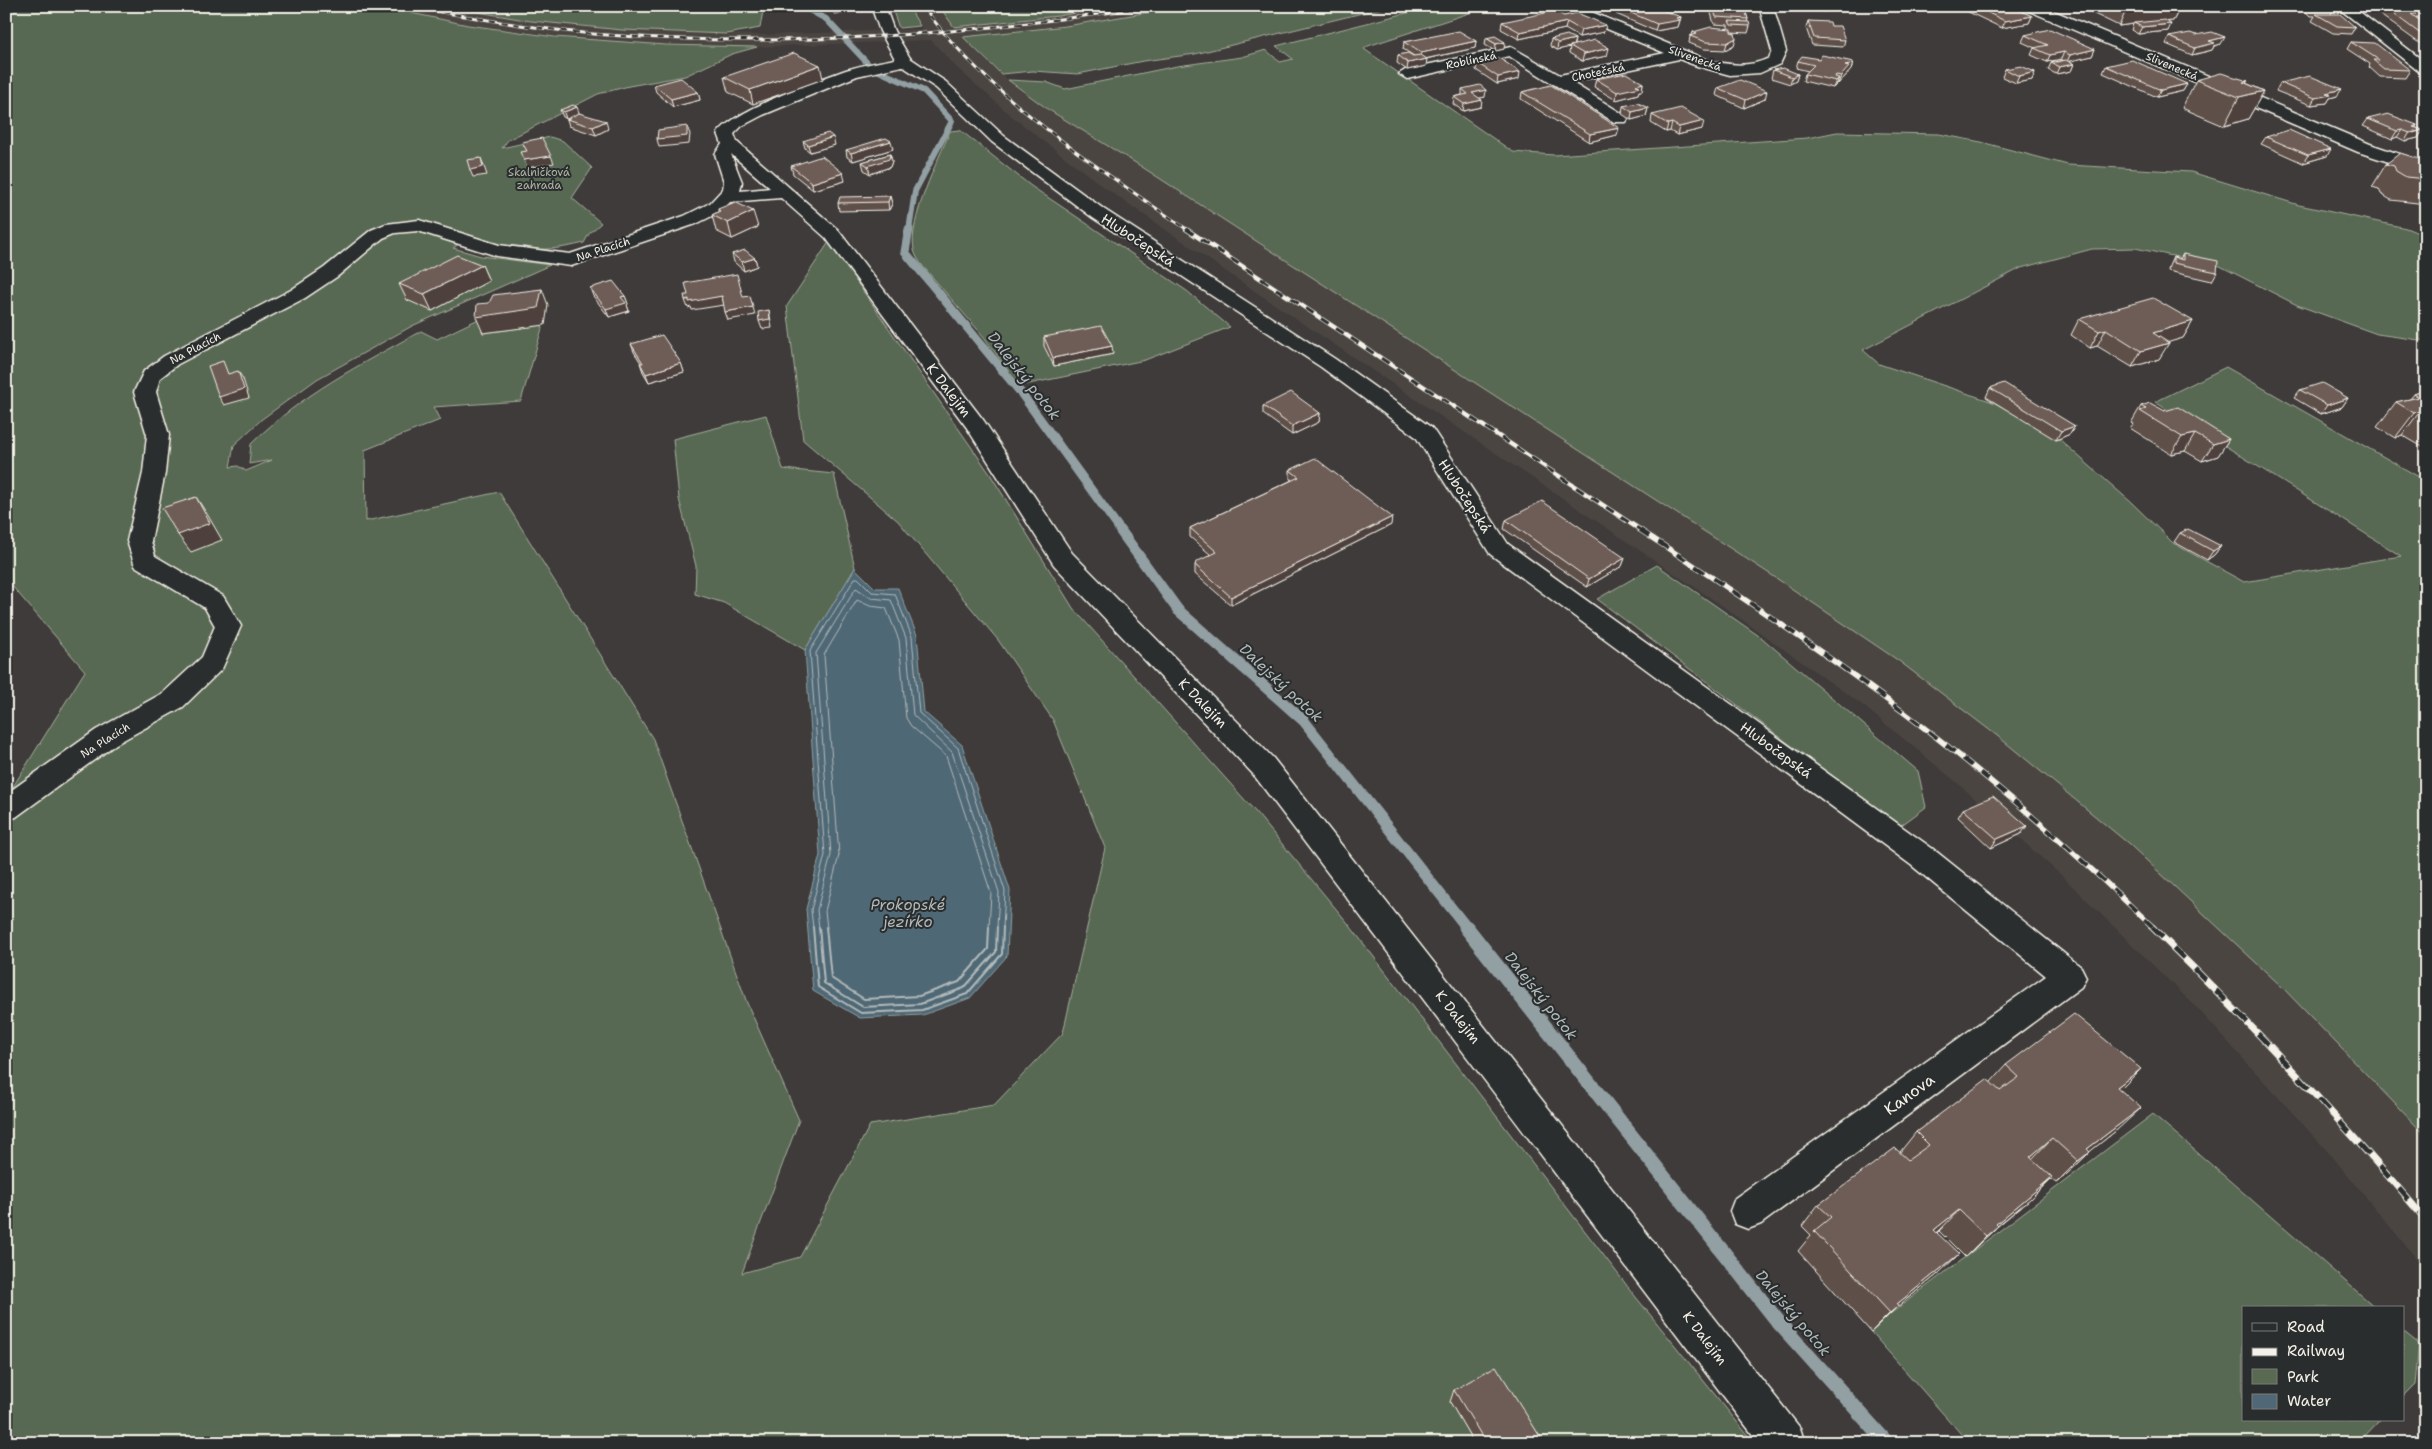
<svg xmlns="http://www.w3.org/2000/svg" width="2432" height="1449" font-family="'Shantell Sans',sans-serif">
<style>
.built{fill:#4c4542}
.green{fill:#596952;stroke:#a6ad9d}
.water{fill:#506875;stroke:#929fa3}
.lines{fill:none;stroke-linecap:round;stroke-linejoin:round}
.shore-far1{stroke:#b2baba;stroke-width:1}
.shore{stroke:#b2baba;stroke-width:2}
.stream-far3{stroke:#929fa3;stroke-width:6}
.stream-far2{stroke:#929fa3;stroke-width:9}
.stream-far1{stroke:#929fa3;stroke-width:11}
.stream{stroke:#929fa3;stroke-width:15}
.street-casing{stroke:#f4f1e8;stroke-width:3}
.secondary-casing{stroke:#f4f1e8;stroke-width:3}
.street{fill:#2a2d2e;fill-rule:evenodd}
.secondary{fill:#2a2d2e;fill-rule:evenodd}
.rail-far3-casing{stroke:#f4f1e8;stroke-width:3}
.rail-far2-casing{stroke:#f4f1e8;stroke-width:4.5}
.rail-far1-casing{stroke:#f4f1e8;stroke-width:5.5}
.rail-casing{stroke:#f4f1e8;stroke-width:7}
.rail-far3{stroke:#2a2d2e;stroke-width:2;stroke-dasharray:6;stroke-linecap:butt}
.rail-far2{stroke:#2a2d2e;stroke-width:3;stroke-dasharray:9;stroke-linecap:butt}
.rail-far1{stroke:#2a2d2e;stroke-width:4;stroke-dasharray:11;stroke-linecap:butt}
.rail{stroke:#2a2d2e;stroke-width:5;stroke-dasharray:15;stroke-linecap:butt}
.wall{fill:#5f504a;stroke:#f4f1e8}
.shaded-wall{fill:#4d413c;stroke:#f4f1e8}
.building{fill:#6e5d56;stroke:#f4f1e8}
.labels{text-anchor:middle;stroke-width:4;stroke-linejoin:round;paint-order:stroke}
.far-street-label{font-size:11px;fill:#f4f1e8;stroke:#2a2d2e}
.far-park-label{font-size:11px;fill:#aeb4a4;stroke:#2a2d2e}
.street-label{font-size:14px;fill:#f4f1e8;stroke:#2a2d2e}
.water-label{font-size:15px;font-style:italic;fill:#b2baba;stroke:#2a2d2e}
.near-street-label{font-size:16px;fill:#f4f1e8;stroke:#2a2d2e}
</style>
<rect width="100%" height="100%" fill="#3e3b3a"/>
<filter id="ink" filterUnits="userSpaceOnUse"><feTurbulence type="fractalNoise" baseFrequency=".02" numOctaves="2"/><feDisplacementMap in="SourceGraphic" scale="10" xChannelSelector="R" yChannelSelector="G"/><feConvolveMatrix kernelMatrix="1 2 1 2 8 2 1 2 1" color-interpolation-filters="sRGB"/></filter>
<g filter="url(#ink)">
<!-- built -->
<path class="built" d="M 378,6 L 443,6 L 531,21 L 677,33 L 764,35 L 922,29 L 908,6 L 939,6 L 943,14 L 995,23 L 1119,6 L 1185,6 L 1066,26 L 964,37 L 987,62 L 1016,87 L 1049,110 L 1139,165 L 1773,576 L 1899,661 L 2000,738 L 2129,844 L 2281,986 L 2426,1136 L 2426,1270 L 2330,1154 L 2198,1009 L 2062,876 L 1954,780 L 1861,704 L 1724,607 L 1234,277 L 1101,185 L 1015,119 L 957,68 L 931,40 L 757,47 L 608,42 L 468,25 Z"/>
<!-- green -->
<g class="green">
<path d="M 6,6 L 378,6 L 468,25 L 555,37 L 666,45 L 757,47 L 732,54 L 685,76 L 629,86 L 598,94 L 508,140 L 502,148 L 550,137 L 563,141 L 592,168 L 572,198 L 601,223 L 589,234 L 584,243 C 537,255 514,248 468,238 L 453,248 L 481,256 L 550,265 L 412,326 L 317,379 L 262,419 L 234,445 L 230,467 L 238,466 L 246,471 L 272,460 L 249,464 L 251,444 C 303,393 358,366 421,331 L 437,339 L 491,313 L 483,333 L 543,325 L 521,401 L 433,407 L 440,420 L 365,450 L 366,521 L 499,492 L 653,739 L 747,1003 L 799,1120 L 742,1273 L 800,1257 L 870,1125 L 994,1105 L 1063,1033 L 1105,848 L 1053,720 L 998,640 L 898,521 L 803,440 L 787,306 L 829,242 L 990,474 L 1073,608 L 1253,809 L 1347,922 L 1635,1296 L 1754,1443 L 1530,1443 L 1450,1402 L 1474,1443 L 6,1443 L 6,792 L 9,793 L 85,671 L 6,579 Z"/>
<path d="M 443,6 L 757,6 L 763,11 L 760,28 L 727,34 L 622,30 L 531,21 Z"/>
<path d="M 891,6 L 908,6 L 920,26 L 899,28 Z"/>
<path d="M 939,6 L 1119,6 L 1058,16 L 954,27 Z"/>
<path d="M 1185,6 L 1391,6 L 1195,54 L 1143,61 L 1078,74 L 1033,71 L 1001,74 L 963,37 L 1066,26 Z"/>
<path d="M 1434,6 L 1491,6 L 1368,46 L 1364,49 L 1513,152 L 1554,155 L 1807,138 L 1837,132 L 1939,134 L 1981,142 L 2068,165 L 2191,172 L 2299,205 L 2406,228 L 2426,236 L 2426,341 L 2377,334 L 2297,305 L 2220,266 L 2135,248 L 2092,249 L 2021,268 L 1863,350 L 1879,364 L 1993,402 L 2059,439 L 2132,503 L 2173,543 L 2244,582 L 2401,556 L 2155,402 L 2226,367 L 2426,481 L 2426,1136 L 2281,986 L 2129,844 L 2000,738 L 1899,661 L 1773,576 L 1139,165 L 1049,110 L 1008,80 L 1046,82 L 1065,89 L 1177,66 L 1242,57 L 1266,50 L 1280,62 L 1293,59 L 1276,46 Z"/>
<path d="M 960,130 L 1031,186 L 1187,291 L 1230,327 L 1145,360 L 1019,386 L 984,337 L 921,264 C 918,259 915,255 914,250 C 908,219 938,161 950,131 Z"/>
<path d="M 766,415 L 783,469 L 834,474 L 855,568 L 805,650 L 724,603 L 695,594 L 696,566 L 679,499 L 673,439 Z"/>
<path d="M 1657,565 L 1762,638 L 1918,771 L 1926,807 L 1899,827 L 1597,599 Z"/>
<path d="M 2153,1114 L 2376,1308 L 2243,1308 L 2243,1420 L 2380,1420 L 2358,1443 L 1969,1443 L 1869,1330 Z"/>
<path d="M 2403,1331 L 2419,1344 L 2415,1384 L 2403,1396 Z"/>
</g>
<!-- water -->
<path class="water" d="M 855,568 L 875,588 L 898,588 L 917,635 L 924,712 L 962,745 L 1010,890 L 1007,956 L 970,998 L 923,1015 L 860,1018 L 813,991 L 806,909 L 820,855 L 805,650 Z"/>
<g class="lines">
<!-- shore-far1 -->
<g class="shore-far1">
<path d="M 813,928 L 811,910 L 825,855 L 810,651 L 855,578 L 858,578 L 872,592 L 895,594 L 912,637 L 919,713 L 958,748 L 1005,891 L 1003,928"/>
<path d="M 819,928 L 817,910 L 831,855 L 816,653 L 856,588 L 871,598 L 891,600 L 906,638 L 913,715 L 952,752 L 999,892 L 997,928"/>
<path d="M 827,928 L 825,911 L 839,855 L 824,655 L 857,600 L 870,606 L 886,608 L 899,640 L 906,718 L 911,726 L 946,756 L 991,893 L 989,928"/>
</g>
<!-- shore -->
<g class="shore">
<path d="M 813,927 L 818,987 L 861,1013 L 922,1010 L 967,994 L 1002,954 L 1003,927"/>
<path d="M 819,927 L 824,983 L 863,1007 L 920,1004 L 964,988 L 996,952 L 997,927"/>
<path d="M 826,927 L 831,978 L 864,999 L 919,996 L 959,982 L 988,949 L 989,927"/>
</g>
<!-- stream-far3 -->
<path class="stream-far3" d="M 802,6 L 826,19 L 872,68 L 924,91 L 952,121 L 915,191 L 909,230"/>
<!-- stream-far2 -->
<path class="stream-far2" d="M 909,229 L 905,252 L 1021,393 L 1121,531"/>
<!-- stream-far1 -->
<path class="stream-far1" d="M 1120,530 L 1178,610 L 1304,721 L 1467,928"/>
<!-- stream -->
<path class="stream" d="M 1466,927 L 1780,1324 L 1887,1443"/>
<defs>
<g id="street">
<path d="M 871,6 L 885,6 L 894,31 L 910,58 L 946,82 L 1004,136 L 1105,210 L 1335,359 L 1432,428 L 1508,544 L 1933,849 L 2081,967 L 2086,977 L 2081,987 L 1761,1224 L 1748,1229 L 1735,1224 L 1730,1211 L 1735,1198 L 2046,976 L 1911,865 L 1490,554 L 1416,437 L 1321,367 L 1093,218 L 992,142 L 936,88 L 902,66 L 857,76 L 763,115 L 742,126 L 734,134 L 737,142 L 838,230 L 984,421 L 1072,553 L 1273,758 L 1800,1428 L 1805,1443 L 1759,1443 L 1253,774 L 1054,565 L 967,428 L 826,238 L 781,198 L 730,202 L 722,211 L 696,224 L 571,266 L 497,256 L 418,231 L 395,233 L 383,238 L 338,276 L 305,298 L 178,364 L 160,378 L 156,392 L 169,435 L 165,473 L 151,541 L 155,556 L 223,596 L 241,626 L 222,669 L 183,707 L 116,744 L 16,817 L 6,820 L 6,794 L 96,730 L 163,693 L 202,657 L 215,626 L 205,608 L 135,566 L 127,541 L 143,473 L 147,435 L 134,392 L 144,371 L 164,356 L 291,290 L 324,268 L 371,230 L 386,224 L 419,220 L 499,245 L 570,254 L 684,216 L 710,203 L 723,189 L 724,182 L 715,154 L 722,144 L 718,133 C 733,111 818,80 846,70 C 862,65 879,62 895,59 L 880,31 ZM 731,154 L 770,188 L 740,191 L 742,182 Z"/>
<path d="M 1557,6 L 1577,6 L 1707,60 C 1729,65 1748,68 1769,58 L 1772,51 L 1759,6 L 1773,6 L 1786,51 L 1780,64 L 1760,73 L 1730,75 L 1697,66 L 1679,59 L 1571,82 L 1626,116 L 1628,119 L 1626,122 L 1614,122 L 1509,56 L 1407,79 L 1399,74 L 1407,69 L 1511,47 L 1560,75 L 1665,53 L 1559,9 Z"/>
<path d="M 2336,6 L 2352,6 L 2426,63 L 2426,74 L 2421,73 Z"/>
</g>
<path id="secondary" d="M 2023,6 L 2042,6 L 2370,144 L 2426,163 L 2426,174 L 2358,152 L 2025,9 Z"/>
</defs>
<!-- street casing -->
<use href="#street" class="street-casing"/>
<!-- secondary casing -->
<use href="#secondary" class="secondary-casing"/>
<!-- street -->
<use href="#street" class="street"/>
<!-- secondary -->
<use href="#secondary" class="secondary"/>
<defs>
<g id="rail-far3">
<path d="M 407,6 C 469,17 531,28 593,34 C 783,49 966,35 1153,6"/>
<path d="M 923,6 C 985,94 1099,169 1188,230"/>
</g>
<path id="rail-far2" d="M 1186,229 L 1642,531"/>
<path id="rail-far1" d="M 1640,530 C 1729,588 1817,647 1902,711 C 1990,777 2074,851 2154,928"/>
<path id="rail" d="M 2152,927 C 2248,1020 2339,1118 2426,1220"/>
</defs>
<!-- rail-far3 casing -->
<use href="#rail-far3" class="rail-far3-casing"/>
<!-- rail-far2 casing -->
<use href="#rail-far2" class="rail-far2-casing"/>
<!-- rail-far1 casing -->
<use href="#rail-far1" class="rail-far1-casing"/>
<!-- rail casing -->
<use href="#rail" class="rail-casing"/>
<!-- rail-far3 -->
<use href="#rail-far3" class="rail-far3"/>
<!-- rail-far2 -->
<use href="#rail-far2" class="rail-far2"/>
<!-- rail-far1 -->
<use href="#rail-far1" class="rail-far1"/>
<!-- rail -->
<use href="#rail" class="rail"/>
</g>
<!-- wall -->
<g class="wall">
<path d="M 1678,6 L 1706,6 L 1705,11 L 1682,9 Z"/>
<path d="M 1709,6 L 1744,6 L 1748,19 L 1747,22 L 1750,26 L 1748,33 L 1731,32 L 1734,45 L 1725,50 L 1704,49 L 1689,43 L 1690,36 L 1692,35 L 1693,32 L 1728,29 L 1728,25 L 1714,24 Z"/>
<path d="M 1797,6 L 1828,6 L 1826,12 L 1799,10 Z"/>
<path d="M 1960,6 L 2010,6 L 2032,16 L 2029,23 L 2002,28 L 1960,8 Z"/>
<path d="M 2082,6 L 2181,6 L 2173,21 L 2167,21 L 2168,31 L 2138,34 L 2131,30 L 2133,24 L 2119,26 L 2088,11 L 2088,10 Z"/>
<path d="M 2298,6 L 2329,6 L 2333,10 L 2331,14 L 2355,27 L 2351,34 L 2333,33 L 2312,21 L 2315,16 L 2310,16 L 2306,12 L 2297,9 Z"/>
<path d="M 2374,6 L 2422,6 L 2426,9 L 2426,14 L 2424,18 L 2416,17 L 2426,25 L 2426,48 L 2372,9 Z"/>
<path d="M 1617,7 L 1681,17 L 1678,27 L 1655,31 L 1616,14 Z"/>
<path d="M 1564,16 L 1604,32 L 1579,37 L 1565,29 L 1519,39 L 1501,29 L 1502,22 Z"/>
<path d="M 1808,21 L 1831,26 L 1845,40 L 1843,47 L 1812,45 L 1806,28 Z"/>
<path d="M 2025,35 L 2095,49 L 2092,56 L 2070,61 L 2074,64 L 2071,71 L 2056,74 L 2048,70 L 2051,63 L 2063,60 L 2061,59 L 2047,62 L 2031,55 L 2034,48 L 2035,48 L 2022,42 Z"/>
<path d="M 2169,37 L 2221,44 L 2214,46 L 2212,50 L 2192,55 L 2166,44 Z"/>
<path d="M 1486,38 L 1504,49 L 1495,51 L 1485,45 Z"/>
<path d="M 1551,39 L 1575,39 L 1574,45 L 1607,56 L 1582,61 L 1569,53 L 1570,47 L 1557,50 L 1550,46 Z"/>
<path d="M 1476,41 L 1475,48 L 1426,59 L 1426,66 L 1407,70 L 1397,63 L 1398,55 L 1414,56 L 1403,49 L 1404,42 Z"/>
<path d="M 2351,42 L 2410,70 L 2405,78 L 2380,77 L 2369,67 L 2370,64 L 2347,49 Z"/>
<path d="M 1819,59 L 1853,62 L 1851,70 L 1838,84 L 1837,83 L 1833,88 L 1803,81 L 1805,74 L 1808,71 L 1796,68 L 1798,61 Z"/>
<path d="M 1477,63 L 1519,79 L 1497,84 L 1476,70 Z"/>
<path d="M 2106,66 L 2187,84 L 2183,91 L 2157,97 L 2103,73 Z"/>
<path d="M 2005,69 L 2035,72 L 2032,80 L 2016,83 L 2002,77 Z"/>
<path d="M 1773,70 L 1798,74 L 1796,81 L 1790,84 L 1771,78 Z"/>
<path d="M 724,77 L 823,79 L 753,104 L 728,92 Z"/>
<path d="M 1596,79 L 1643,83 L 1642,91 L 1639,91 L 1638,94 L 1616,100 L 1594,87 Z"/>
<path d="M 2196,80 L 2248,81 L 2246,83 L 2264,91 L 2248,119 L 2224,126 L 2182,108 Z"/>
<path d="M 2280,83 L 2337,96 L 2330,98 L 2327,103 L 2311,105 L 2276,91 Z"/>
<path d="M 654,85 L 698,92 L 700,100 L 673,107 L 656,92 Z"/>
<path d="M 1718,88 L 1765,99 L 1744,108 L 1716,95 Z"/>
<path d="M 1462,89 L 1485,97 L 1480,98 L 1481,107 L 1463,111 L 1453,104 L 1454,97 L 1462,95 Z"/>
<path d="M 1522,92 L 1617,135 L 1589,142 L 1521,99 Z"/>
<path d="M 1623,106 L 1648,108 L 1646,116 L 1631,120 L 1622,114 Z"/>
<path d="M 560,110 L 579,113 L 608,129 L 596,135 L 569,126 L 567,119 L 563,117 Z"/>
<path d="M 1652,115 L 1702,129 L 1677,135 L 1670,131 L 1666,132 L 1651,123 Z"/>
<path d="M 2368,119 L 2417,125 L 2416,128 L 2423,130 L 2418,138 L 2405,141 L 2397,137 L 2392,139 L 2363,126 Z"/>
<path d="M 2266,137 L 2327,156 L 2303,163 L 2261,144 Z"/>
<path d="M 803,141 L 835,145 L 810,152 L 805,148 Z"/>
<path d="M 893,149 L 853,161 L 847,157 L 846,150 Z"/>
<path d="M 890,154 L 892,161 L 890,167 L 870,174 L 864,170 L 862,162 Z"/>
<path d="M 2426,161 L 2426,204 L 2391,200 L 2381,194 L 2379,189 L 2372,187 L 2386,164 Z"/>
<path d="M 791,166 L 845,181 L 813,190 L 793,174 Z"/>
<path d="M 890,196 L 892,204 L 889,210 L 839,211 L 838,203 Z"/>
<path d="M 718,209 L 758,227 L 732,239 L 716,231 L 712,215 L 718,212 Z"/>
<path d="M 732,254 L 755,258 L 757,266 L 744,271 L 734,262 Z"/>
<path d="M 2183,254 L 2217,272 L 2212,281 L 2168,271 L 2169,266 L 2173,257 L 2180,259 Z"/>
<path d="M 482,265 L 489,281 L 432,311 L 407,300 L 399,284 Z"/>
<path d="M 590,288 L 625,296 L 628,304 L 627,305 L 629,311 L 609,317 L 593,296 Z"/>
<path d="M 2079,319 L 2193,321 L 2183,338 L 2168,342 L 2159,359 L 2132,367 L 2097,346 L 2090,348 L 2071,335 Z"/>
<path d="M 1044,337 L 1113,354 L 1054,366 L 1044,346 Z"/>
<path d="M 631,344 L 681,363 L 684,372 L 649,382 L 643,372 L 640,363 L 641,363 L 634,352 Z"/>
<path d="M 1990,388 L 2075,426 L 2070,434 L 2056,440 L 1986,397 Z"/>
<path d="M 2300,390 L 2348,398 L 2342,407 L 2321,414 L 2294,398 Z"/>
<path d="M 2426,390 L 2426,449 L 2402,435 L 2395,438 L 2377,427 L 2396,402 L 2410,399 L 2414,394 Z"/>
<path d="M 1263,406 L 1320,413 L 1319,422 L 1292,435 L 1263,414 Z"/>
<path d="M 2141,406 L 2165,411 L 2229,439 L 2218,456 L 2202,461 L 2185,451 L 2171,454 L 2130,428 L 2133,424 L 2131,423 Z"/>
<path d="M 1290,470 L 1391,525 L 1231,605 L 1195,574 L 1195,565 L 1211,555 L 1190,537 L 1190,528 L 1292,480 L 1290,479 Z"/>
<path d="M 1506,520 L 1625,558 L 1622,566 L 1587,587 L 1504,529 Z"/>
<path d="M 2180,533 L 2221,546 L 2214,555 L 2207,560 L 2174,542 Z"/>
<path d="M 1963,809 L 2021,834 L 1991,848 L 1958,817 Z"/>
<path d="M 2006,1065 L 2120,1090 L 2117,1130 L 2089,1152 L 2090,1152 L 2067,1174 L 2056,1183 L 2051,1179 L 2030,1199 L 1998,1226 L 1965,1257 L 1939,1231 L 1937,1233 L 1938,1274 L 1897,1307 L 1879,1325 L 1871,1332 L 1798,1251 L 1811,1235 L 1802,1226 L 1818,1205 L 1900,1152 L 1916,1132 L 1991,1082 Z"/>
<path d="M 1454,1390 L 1544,1443 L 1474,1443 L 1450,1402 Z"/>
</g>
<!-- shaded-wall -->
<g class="shaded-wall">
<path d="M 833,6 L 871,6 L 871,9 L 834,14 Z"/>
<path d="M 1602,6 L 1610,6 L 1602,9 Z"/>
<path d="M 2128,6 L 2181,6 L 2173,21 L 2136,24 L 2134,23 L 2133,24 L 2119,26 Z"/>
<path d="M 2032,16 L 2029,23 L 2002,28 L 2005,21 Z"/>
<path d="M 1681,17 L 1678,27 L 1655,31 L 1657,24 Z"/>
<path d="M 1567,22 L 1565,29 L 1519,39 L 1520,32 Z"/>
<path d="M 2171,24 L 2168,31 L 2138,34 L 2142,27 Z"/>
<path d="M 1606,25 L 1604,32 L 1579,37 L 1581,30 Z"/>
<path d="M 2225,37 L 2221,44 L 2214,46 L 2212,50 L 2192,55 L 2195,48 L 2209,41 Z"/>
<path d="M 1736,38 L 1734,45 L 1725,50 L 1727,43 Z"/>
<path d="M 1575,39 L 1573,46 L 1570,46 L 1570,47 L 1557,50 L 1558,43 Z"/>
<path d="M 1476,41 L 1475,48 L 1420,60 L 1421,53 Z"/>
<path d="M 1505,42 L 1504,49 L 1495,51 L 1496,44 Z"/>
<path d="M 1609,48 L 1607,56 L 1582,61 L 1584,54 Z"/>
<path d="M 2095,49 L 2092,56 L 2067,62 L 2070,55 Z"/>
<path d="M 2064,52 L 2061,59 L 2047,62 L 2050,55 Z"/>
<path d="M 1427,59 L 1426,66 L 1407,70 L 1408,63 Z"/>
<path d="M 1853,62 L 1851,70 L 1838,84 L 1845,66 Z"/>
<path d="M 2074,64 L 2071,71 L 2056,74 L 2059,67 Z"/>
<path d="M 820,65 L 823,79 L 753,104 L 750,90 Z"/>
<path d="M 1520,72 L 1519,79 L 1497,84 L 1498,77 Z"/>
<path d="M 2035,72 L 2032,80 L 2016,83 L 2019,76 Z"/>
<path d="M 1798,74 L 1796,81 L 1790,84 L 1792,77 Z"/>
<path d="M 1839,78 L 1836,85 L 1833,88 L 1836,81 Z"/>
<path d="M 1643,83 L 1642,91 L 1639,91 L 1638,94 L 1616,100 L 1617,92 L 1636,85 Z"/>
<path d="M 2187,84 L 2183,91 L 2157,97 L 2161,90 Z"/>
<path d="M 2342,89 L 2337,96 L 2330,98 L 2327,103 L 2311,105 L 2315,98 L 2326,93 Z"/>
<path d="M 1486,90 L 1485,97 L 1471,100 L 1472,93 Z"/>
<path d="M 1767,91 L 1765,99 L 1744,108 L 1746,100 Z"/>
<path d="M 2264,91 L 2248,119 L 2224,126 L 2239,97 Z"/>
<path d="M 698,92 L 700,100 L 673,107 L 671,99 Z"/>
<path d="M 1482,100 L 1481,107 L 1463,111 L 1464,104 Z"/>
<path d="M 577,107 L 580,115 L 566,119 L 564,112 Z"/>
<path d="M 1648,108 L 1646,116 L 1631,120 L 1632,112 Z"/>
<path d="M 606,121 L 608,129 L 596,135 L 593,127 Z"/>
<path d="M 1704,121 L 1702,129 L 1677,135 L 1679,127 Z"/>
<path d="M 1672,123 L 1670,131 L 1666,132 L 1668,124 Z"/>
<path d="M 2417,125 L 2413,133 L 2423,130 L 2418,138 L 2405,141 L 2413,127 Z"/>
<path d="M 687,126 L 690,134 L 689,144 L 659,147 L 657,139 Z"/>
<path d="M 1619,128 L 1617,135 L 1589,142 L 1590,134 Z"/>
<path d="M 2402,130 L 2397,137 L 2392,139 L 2397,131 Z"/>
<path d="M 833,137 L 835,145 L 810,152 L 808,145 Z"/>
<path d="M 891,141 L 893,149 L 853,161 L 851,153 Z"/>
<path d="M 2331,149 L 2327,156 L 2303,163 L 2308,155 Z"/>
<path d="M 890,154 L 892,161 L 890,167 L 870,174 L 868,166 Z"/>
<path d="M 551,156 L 554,163 L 527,168 L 524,160 Z"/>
<path d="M 481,158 L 487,175 L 473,177 L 470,170 Z"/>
<path d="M 843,173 L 845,181 L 813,190 L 812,183 Z"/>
<path d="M 890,196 L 892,204 L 889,210 L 888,202 Z"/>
<path d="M 753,211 L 758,227 L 732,239 L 728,223 Z"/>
<path d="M 755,258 L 757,266 L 744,271 L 742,262 Z"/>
<path d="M 482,265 L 489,281 L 432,311 L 424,294 Z"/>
<path d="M 542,289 L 548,305 L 545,325 L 483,333 L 476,317 Z"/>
<path d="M 625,296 L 628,304 L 627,305 L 629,311 L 609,317 L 606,309 L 621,297 Z"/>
<path d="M 722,296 L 724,305 L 692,310 L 691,307 L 688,308 L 685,300 Z"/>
<path d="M 753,307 L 755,315 L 728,320 L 725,312 Z"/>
<path d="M 769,310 L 772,328 L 762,329 L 759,321 Z"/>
<path d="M 2193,321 L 2183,338 L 2143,350 L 2153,333 Z"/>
<path d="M 2106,329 L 2097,346 L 2090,348 L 2099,331 Z"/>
<path d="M 2169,343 L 2159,359 L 2132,367 L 2141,351 Z"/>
<path d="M 1112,346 L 1113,354 L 1054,366 L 1053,358 Z"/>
<path d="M 681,363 L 684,372 L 649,382 L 646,374 Z"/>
<path d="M 238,371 L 243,379 L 249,398 L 224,405 L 219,397 Z"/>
<path d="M 2348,398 L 2342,407 L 2321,414 L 2327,405 Z"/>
<path d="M 2421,410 L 2402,435 L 2395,438 L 2414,413 Z"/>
<path d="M 1320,413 L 1319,422 L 1292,435 L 1292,426 Z"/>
<path d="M 2075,426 L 2070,434 L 2056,440 L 2061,431 Z"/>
<path d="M 2195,434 L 2185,451 L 2171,454 L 2182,437 Z"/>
<path d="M 2229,439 L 2218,456 L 2202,461 L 2213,444 Z"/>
<path d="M 196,497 L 207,514 L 222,540 L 191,552 L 178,535 Z"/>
<path d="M 1392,517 L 1391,525 L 1231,605 L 1231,597 Z"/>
<path d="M 2221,546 L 2214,555 L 2207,560 L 2213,551 Z"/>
<path d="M 1625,558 L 1622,566 L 1587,587 L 1589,579 Z"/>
<path d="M 2027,826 L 2021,834 L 1991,848 L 1997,839 Z"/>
<path d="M 2141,1069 L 2118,1092 L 2117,1087 Z"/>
<path d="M 2141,1108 L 2117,1130 L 2078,1161 L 2087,1149 Z"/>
<path d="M 2052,1138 L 2031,1160 L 2030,1157 Z"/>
<path d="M 2090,1152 L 2067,1174 L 2056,1183 L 2078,1161 Z"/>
<path d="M 2052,1177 L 2030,1199 L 1985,1236 L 1996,1224 Z"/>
<path d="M 1959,1210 L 1939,1231 L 1915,1250 L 1934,1230 Z"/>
<path d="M 1998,1226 L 1977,1246 L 1965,1257 L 1986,1236 Z"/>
<path d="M 1959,1254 L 1938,1274 L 1897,1307 L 1879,1325 L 1871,1332 L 1890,1313 L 1897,1304 Z"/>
</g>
<!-- building -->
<g class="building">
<path d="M 1618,6 L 1651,6 L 1681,17 L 1676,18 L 1680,20 L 1657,24 L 1617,7 Z"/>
<path d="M 1713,6 L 1744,6 L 1748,19 L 1716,17 Z"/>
<path d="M 1974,6 L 2010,6 L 2032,16 L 2005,21 Z"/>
<path d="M 2311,6 L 2329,6 L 2333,10 L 2314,9 Z"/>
<path d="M 2383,6 L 2422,6 L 2426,9 L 2426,11 L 2411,10 L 2416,14 L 2411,14 L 2426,25 L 2426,38 Z"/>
<path d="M 1555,11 L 1564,16 L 1577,13 L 1606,25 L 1581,30 L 1567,22 L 1520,32 L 1502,22 Z"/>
<path d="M 2316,14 L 2340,14 L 2355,27 L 2337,26 Z"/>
<path d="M 2165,20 L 2171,24 L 2142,27 L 2134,23 Z"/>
<path d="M 1729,21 L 1749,22 L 1750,26 L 1731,25 Z"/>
<path d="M 1808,21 L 1830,22 L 1831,26 L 1840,26 L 1845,40 L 1814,38 Z"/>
<path d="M 1711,27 L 1731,29 L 1731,32 L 1735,33 L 1736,38 L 1727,43 L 1706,42 L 1690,36 L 1697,34 L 1693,32 Z"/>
<path d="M 2050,29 L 2095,49 L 2070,55 L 2064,52 L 2050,55 L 2034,48 L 2048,45 L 2025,35 Z"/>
<path d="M 1459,31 L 1476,41 L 1421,53 L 1404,42 Z"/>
<path d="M 2212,32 L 2225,37 L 2209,41 L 2215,43 L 2195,48 L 2169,37 L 2190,33 L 2196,35 Z"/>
<path d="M 1567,35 L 1575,39 L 1558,43 L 1551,39 Z"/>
<path d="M 1495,36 L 1505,42 L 1496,44 L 1486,38 Z"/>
<path d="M 1595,40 L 1609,48 L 1584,54 L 1570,46 Z"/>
<path d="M 2351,42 L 2375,43 L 2410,70 L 2384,69 L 2373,60 L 2379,60 Z"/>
<path d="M 794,53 L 820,65 L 750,90 L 724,77 Z"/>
<path d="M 1408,53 L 1413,56 L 1421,55 L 1427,59 L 1408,63 L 1398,55 Z"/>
<path d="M 1822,55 L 1853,62 L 1850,65 L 1845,66 L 1849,67 L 1841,76 L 1836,75 L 1835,77 L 1839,78 L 1836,81 L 1805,74 L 1814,65 L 1798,61 L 1802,56 L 1819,59 Z"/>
<path d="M 1499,58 L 1520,72 L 1498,77 L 1477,63 Z"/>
<path d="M 2066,60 L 2074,64 L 2059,67 L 2051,63 Z"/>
<path d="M 2132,60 L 2187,84 L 2161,90 L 2106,66 Z"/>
<path d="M 2021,66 L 2035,72 L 2019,76 L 2005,69 Z"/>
<path d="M 1783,68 L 1798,74 L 1792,77 L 1773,70 Z"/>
<path d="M 1626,73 L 1643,83 L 1636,85 L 1640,87 L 1617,92 L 1596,79 Z"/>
<path d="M 2221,73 L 2248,81 L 2243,82 L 2264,91 L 2239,97 L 2196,80 Z"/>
<path d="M 2310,76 L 2342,89 L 2326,93 L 2331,95 L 2315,98 L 2280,83 Z"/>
<path d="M 681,78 L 698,92 L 671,99 L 654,85 Z"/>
<path d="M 1740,80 L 1767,91 L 1746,100 L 1718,88 Z"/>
<path d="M 1480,85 L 1486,90 L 1472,93 L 1482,100 L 1464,104 L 1454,97 L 1468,94 L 1462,89 Z"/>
<path d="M 1551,85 L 1619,128 L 1590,134 L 1522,92 Z"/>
<path d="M 1638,103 L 1648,108 L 1632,112 L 1623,106 Z"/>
<path d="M 573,105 L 577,107 L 564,112 L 560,110 Z"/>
<path d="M 1681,108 L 1704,121 L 1679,127 L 1672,123 L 1668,124 L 1652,115 Z"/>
<path d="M 579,113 L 606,121 L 593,127 L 567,119 Z"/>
<path d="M 2388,114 L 2417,125 L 2413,127 L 2423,130 L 2410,133 L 2402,130 L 2397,131 L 2368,119 Z"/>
<path d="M 687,126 L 687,136 L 657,139 L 658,130 Z"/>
<path d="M 2289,130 L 2331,149 L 2308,155 L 2266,137 Z"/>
<path d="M 828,133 L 833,137 L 808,145 L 803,141 Z"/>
<path d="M 542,138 L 551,156 L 524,160 L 520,152 L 527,151 L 522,142 Z"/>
<path d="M 886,138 L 891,141 L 851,153 L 846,150 Z"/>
<path d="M 2400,153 L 2426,161 L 2426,179 L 2406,177 L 2396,171 L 2394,166 L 2386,164 Z"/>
<path d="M 890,154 L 889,159 L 868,166 L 862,162 Z"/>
<path d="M 822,156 L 843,173 L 812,183 L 791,166 Z"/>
<path d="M 481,158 L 483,167 L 470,170 L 467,160 Z"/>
<path d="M 890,196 L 888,202 L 838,203 L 840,197 Z"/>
<path d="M 735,202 L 753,211 L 728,223 L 712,215 L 720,211 L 718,209 Z"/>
<path d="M 745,250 L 755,258 L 742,262 L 732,254 Z"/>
<path d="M 2183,254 L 2218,261 L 2217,272 L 2173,263 L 2173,257 L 2183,260 Z"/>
<path d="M 457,255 L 482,265 L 424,294 L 399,284 Z"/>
<path d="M 737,274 L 743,297 L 750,296 L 753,307 L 725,312 L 722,296 L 689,302 L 689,299 L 685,300 L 684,295 L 688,295 L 685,283 Z"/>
<path d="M 613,281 L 625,296 L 621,297 L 626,303 L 606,309 L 590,288 Z"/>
<path d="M 542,289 L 538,308 L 476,317 L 477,304 L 489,303 L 493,295 Z"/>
<path d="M 2153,298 L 2193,321 L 2153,333 L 2169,343 L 2141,351 L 2106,329 L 2099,331 L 2079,319 Z"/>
<path d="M 769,310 L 770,319 L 759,321 L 758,312 Z"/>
<path d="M 1101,326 L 1112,346 L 1053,358 L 1044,337 Z"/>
<path d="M 662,335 L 681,363 L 646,374 L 640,363 L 643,363 L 631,344 Z"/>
<path d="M 223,361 L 228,374 L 238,371 L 244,389 L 219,397 L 208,366 Z"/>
<path d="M 2004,383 L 2075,426 L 2061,431 L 1990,388 Z"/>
<path d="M 2322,383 L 2348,398 L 2327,405 L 2300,390 Z"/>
<path d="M 2426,390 L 2426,413 L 2421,410 L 2414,413 L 2396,402 L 2419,397 L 2414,394 Z"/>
<path d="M 1291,392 L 1320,413 L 1292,426 L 1263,406 Z"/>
<path d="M 2150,403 L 2165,411 L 2178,407 L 2229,439 L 2213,444 L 2195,434 L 2182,437 L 2140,411 L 2146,409 L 2141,406 Z"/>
<path d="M 1315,458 L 1392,517 L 1231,597 L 1195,565 L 1196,562 L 1217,552 L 1190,528 L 1299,477 L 1290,470 Z"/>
<path d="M 196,497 L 210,523 L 178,535 L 162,508 Z"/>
<path d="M 1542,501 L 1625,558 L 1589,579 L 1506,520 Z"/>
<path d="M 2188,529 L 2221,546 L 2213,551 L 2180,533 Z"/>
<path d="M 1993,796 L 2027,826 L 1997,839 L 1963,809 Z"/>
<path d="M 2074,1014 L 2141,1069 L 2117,1087 L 2141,1108 L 2087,1149 L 2090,1152 L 2078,1161 L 2052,1138 L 2030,1157 L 2052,1177 L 1996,1224 L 1998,1226 L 1986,1236 L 1959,1210 L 1934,1230 L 1959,1254 L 1897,1304 L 1898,1306 L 1890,1313 L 1814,1231 L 1831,1217 L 1818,1205 L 1895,1148 L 1908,1160 L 1929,1145 L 1916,1132 L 1987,1079 L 2000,1091 L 2019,1077 L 2006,1065 Z"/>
<path d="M 1496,1366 L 1544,1443 L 1486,1443 L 1454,1390 Z"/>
</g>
</g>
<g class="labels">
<!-- far-street labels -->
<g class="far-street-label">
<text transform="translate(1695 58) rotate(20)" y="4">Slivenecká</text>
<text transform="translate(1471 60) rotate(-12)" y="4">Roblínská</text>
<text transform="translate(2172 66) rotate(23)" y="4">Slivenecká</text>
<text transform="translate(1598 72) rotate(-12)" y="4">Chotečská</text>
<text transform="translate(603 249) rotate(-18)" y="4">Na Placích</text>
<text transform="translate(195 348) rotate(-28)" y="4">Na Placích</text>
<text transform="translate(105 740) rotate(-32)" y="4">Na Placích</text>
</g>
<!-- far-park labels -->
<g class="far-park-label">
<text x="539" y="176">Skalničková<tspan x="539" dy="13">zahrada</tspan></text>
</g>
<!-- street labels -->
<g class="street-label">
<text transform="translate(1138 240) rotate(33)" y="5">Hlubočepská</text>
<text transform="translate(949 390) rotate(53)" y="5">K Dalejím</text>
<text transform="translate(1465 496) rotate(57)" y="5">Hlubočepská</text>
<text transform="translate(1203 703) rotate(46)" y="5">K Dalejím</text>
<text transform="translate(1776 750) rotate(36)" y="5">Hlubočepská</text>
<text transform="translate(1458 1017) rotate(52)" y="5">K Dalejím</text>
<text transform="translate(1705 1338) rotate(53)" y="5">K Dalejím</text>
</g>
<!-- water labels -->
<g class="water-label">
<text transform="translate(1024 376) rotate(52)" y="5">Dalejský potok</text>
<text transform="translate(1281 683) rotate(43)" y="5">Dalejský potok</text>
<text x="908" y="910">Prokopské<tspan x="908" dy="17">jezírko</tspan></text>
<text transform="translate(1541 996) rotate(52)" y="5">Dalejský potok</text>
<text transform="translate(1793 1313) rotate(50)" y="5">Dalejský potok</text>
</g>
<!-- near-street labels -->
<g class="near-street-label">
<text transform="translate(1909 1094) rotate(-36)" y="6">Kanova</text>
</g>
</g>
<!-- margin -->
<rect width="2432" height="1449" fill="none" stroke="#2a2d2e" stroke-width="25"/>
<rect x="12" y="12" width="2407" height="1424" fill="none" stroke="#f4f1e8" stroke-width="2" filter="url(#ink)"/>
<!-- legend -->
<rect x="2242" y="1306" width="162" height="115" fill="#2a2d2e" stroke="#7b7b78"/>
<rect x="2252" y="1323" width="25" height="8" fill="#2a2d2e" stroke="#7b7b78"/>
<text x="2287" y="1332" font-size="15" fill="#f4f1e8">Road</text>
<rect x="2252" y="1348" width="25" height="8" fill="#f4f1e8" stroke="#7b7b78"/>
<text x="2287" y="1356" font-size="15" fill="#f4f1e8">Railway</text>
<rect x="2252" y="1369" width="25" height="15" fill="#596952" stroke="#7b7b78"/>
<text x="2287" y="1382" font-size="15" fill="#f4f1e8">Park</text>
<rect x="2252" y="1394" width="25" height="15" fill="#506875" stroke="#7b7b78"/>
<text x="2287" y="1406" font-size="15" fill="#f4f1e8">Water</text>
</svg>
